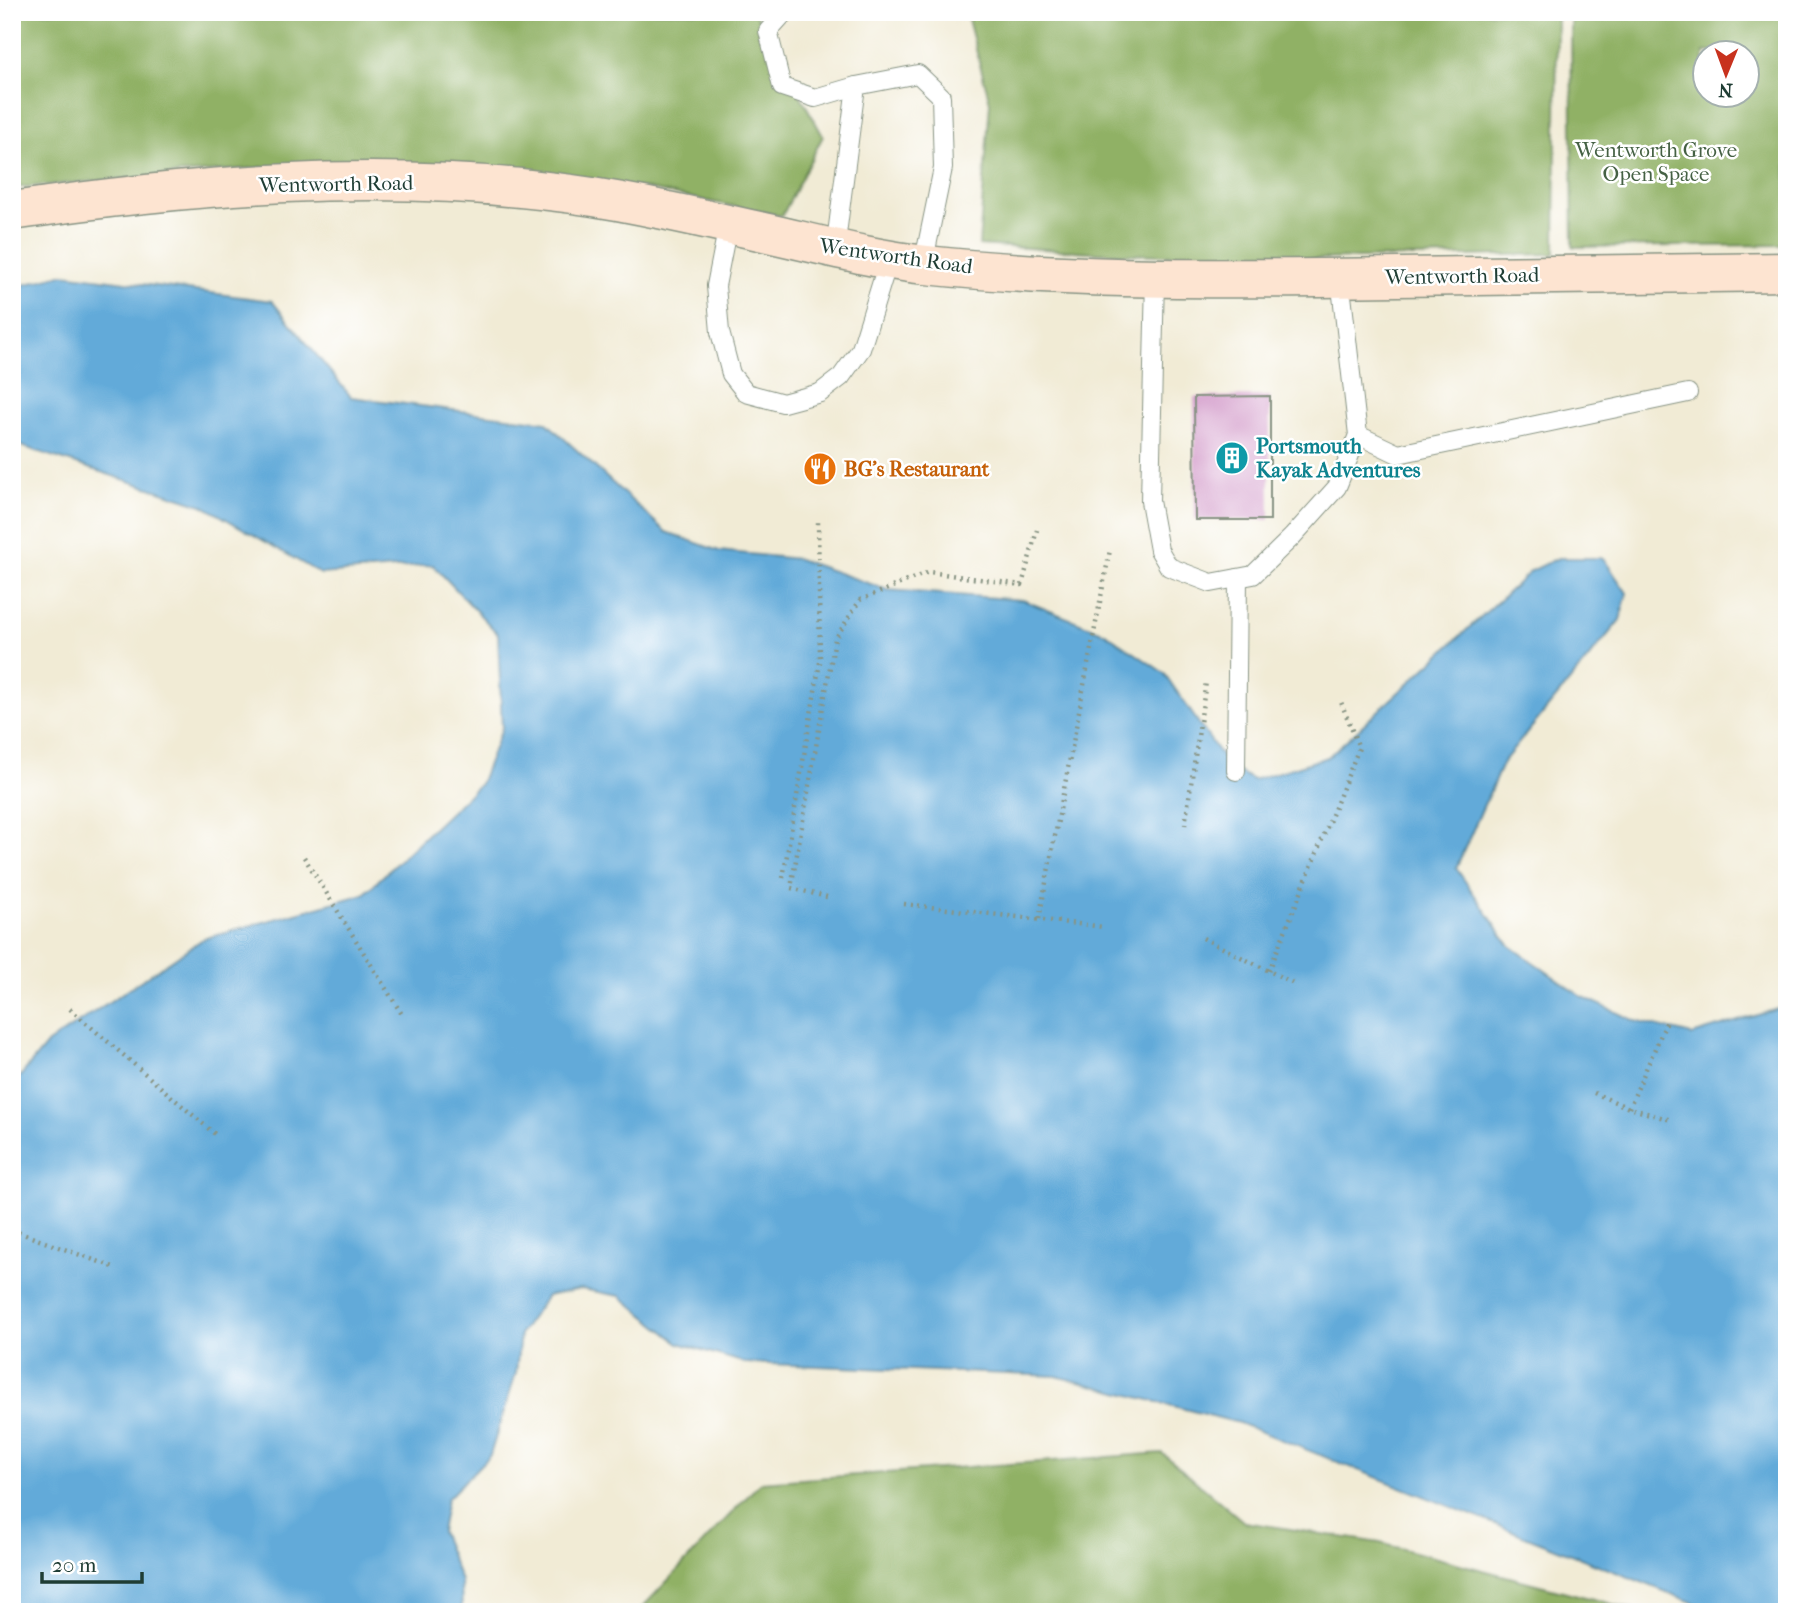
<svg xmlns="http://www.w3.org/2000/svg" width="1799" height="1624" font-family="'IM FELL French Canon',serif">
<style>
.forest{fill:#90b165;stroke:#58774c;stroke-width:2;fill-rule:evenodd}
.water{fill:#62aad9;stroke:#407486;stroke-width:2}
.building{fill:#cd8ec3}
.lines{fill:none;stroke-linecap:round;stroke-linejoin:round}
.lane-casing{stroke:#889484;stroke-width:20}
.secondary-casing{stroke:#889484;stroke-width:41}
.path{stroke:#889484;stroke-width:4.5;stroke-dasharray:2 5;stroke-linecap:butt}
.lane{stroke:#fff;stroke-width:18}
.secondary{stroke:#fde4d1;stroke-width:38}
.labels{text-anchor:middle;stroke-width:5;stroke-linejoin:round;paint-order:stroke}
.park-label{font-size:21px;fill:#456144;stroke:#fff}
.street-label{font-size:21px;fill:#1f3d34;stroke:#fff}
.culture-label{font-size:21px;font-weight:bold;fill:#0d838f;stroke:#fff;text-anchor:start}
.food-label{font-size:21px;font-weight:bold;fill:#c56008;stroke:#fff;text-anchor:start}
</style>
<rect width="100%" height="100%" fill="#fff"/>
<filter id="ink" filterUnits="userSpaceOnUse"><feTurbulence type="fractalNoise" baseFrequency=".0143" numOctaves="2"/><feDisplacementMap in="SourceGraphic" scale="14" xChannelSelector="R" yChannelSelector="G"/><feConvolveMatrix kernelMatrix="1 2 1 2 8 2 1 2 1" color-interpolation-filters="sRGB"/></filter>
<filter id="wash" filterUnits="userSpaceOnUse"><feTurbulence type="fractalNoise" baseFrequency=".00686" numOctaves="4" result="noise"/><feDisplacementMap in="SourceGraphic" scale="28" xChannelSelector="R" yChannelSelector="G"/><feGaussianBlur stdDeviation="1.57" result="paint"/><feColorMatrix in="noise" values="0 0 0 0 0 0 0 0 0 0 0 0 0 0 0 0 0 1.4 0 .05"/><feComposite in="paint" operator="in"/></filter>
<g filter="url(#wash)">
<rect width="100%" height="100%" fill="#f1ebd5"/>
<!-- forest -->
<g class="forest">
<path d="M 12,12 L 754,12 L 823,136 L 782,216 L 643,188 L 301,164 L 12,188 Z"/>
<path d="M 966,12 L 1557,12 L 1555,254 L 1315,259 L 1123,254 L 979,245 L 990,102 Z"/>
<path d="M 1571,12 L 1787,12 L 1787,245 L 1573,247 ZM 1704,52 L 1746,52 L 1746,94 L 1704,94 Z"/>
<path d="M 1162,1453 L 1244,1522 L 1380,1543 L 1631,1609 L 1636,1612 L 638,1612 L 761,1482 Z"/>
</g>
<!-- water -->
<path class="water" d="M 64,274 L 272,301 L 351,397 L 546,422 L 666,532 L 719,551 L 798,559 L 888,590 L 1023,600 L 1105,633 L 1164,673 L 1229,767 L 1253,780 L 1328,757 L 1531,571 L 1558,558 L 1603,558 L 1627,593 L 1620,620 L 1503,762 L 1456,868 L 1509,945 L 1581,996 L 1635,1021 L 1692,1035 L 1787,1006 L 1787,1612 L 1717,1612 L 1239,1423 L 1056,1376 L 745,1363 L 679,1343 L 620,1296 L 581,1289 L 547,1296 L 520,1334 L 516,1373 L 490,1455 L 447,1499 L 441,1532 L 461,1581 L 462,1612 L 12,1612 L 12,1086 L 48,1043 L 203,939 L 364,894 L 480,784 L 502,728 L 498,634 L 433,565 L 321,574 L 202,505 L 12,443 L 12,288 Z"/>
<g id="blocks">
<!-- building -->
<path class="building" d="M 1270,396 L 1270,520 L 1195,520 L 1194,397 Z"/>
</g>
</g>
<g filter="url(#ink)">
<use href="#blocks" fill-opacity="0" stroke="#889484" stroke-width="2"/>
<g class="lines">
<defs>
<g id="lane">
<path d="M 785,12 L 768,31 L 782,87 L 815,98 L 856,86"/>
<path d="M 728,225 L 716,286 L 720,332 L 731,374 L 746,393 L 783,403 L 820,393 L 841,377 L 861,349 L 889,259"/>
<path d="M 835,250 L 856,86 L 918,74 L 941,96 L 943,168 L 923,265"/>
<path d="M 1155,277 L 1150,501 L 1159,550 L 1169,567 L 1211,583 L 1253,575 L 1292,537 L 1337,487 L 1358,435"/>
<path d="M 1340,278 L 1358,435 L 1398,454 L 1688,393"/>
<path d="M 1236,771 L 1238,578"/>
</g>
<path id="secondary" d="M 12,211 C 188,185 371,170 548,191 C 622,199 696,217 768,233 C 821,245 873,259 926,265 C 1057,279 1189,279 1321,278 C 1476,277 1631,273 1787,272"/>
</defs>
<!-- lane casing -->
<use href="#lane" class="lane-casing"/>
<!-- secondary casing -->
<use href="#secondary" class="secondary-casing"/>
<!-- path -->
<g class="path">
<path d="M 1185,825 L 1206,682"/>
<path d="M 304,857 L 403,1016"/>
<path d="M 783,878 L 820,662 L 818,521"/>
<path d="M 827,897 L 791,888 L 835,639 L 860,600 L 929,572 L 1022,585 L 1037,530"/>
<path d="M 904,904 L 1104,927"/>
<path d="M 1039,919 L 1110,550"/>
<path d="M 1203,938 L 1293,983"/>
<path d="M 1269,971 L 1359,748 L 1341,702"/>
<path d="M 70,1009 L 216,1135"/>
<path d="M 1594,1093 L 1629,1108 L 1671,1120"/>
<path d="M 1629,1108 L 1667,1021"/>
<path d="M 12,1230 L 116,1268"/>
</g>
<!-- lane -->
<use href="#lane" class="lane"/>
<!-- secondary -->
<use href="#secondary" class="secondary"/>
</g>
</g>
<!-- icons -->
<defs>
<symbol id="building-disc" viewBox="-11 -11 22 22"><circle r="9.5" fill="#0f9aa8" stroke="#fff"/><path d="M-4-6H4V6H1V3H-1V6H-4ZM-2.5-4.3h1.7v1.8h-1.7ZM.8-4.3h1.7v1.8H.8ZM-2.5-1h1.7V.8h-1.7ZM.8-1h1.7V.8H.8Z" fill="#fff"/></symbol>
<symbol id="restaurant-disc" viewBox="-11 -11 22 22"><circle r="9.5" fill="#e8710a" stroke="#fff"/><path d="M-5-6h1v4h1v-4h1v4h1v-4h1v5L-1.5 .5V6h-2V.5L-5-1ZM5-6V6H3V1.5H1.5Q1.5-4 5-6Z" fill="#fff"/></symbol>
</defs>
<g fill-rule="evenodd">
<use href="#building-disc" x="1213" y="439" width="38" height="38"/>
<use href="#restaurant-disc" x="801" y="450" width="38" height="38"/>
</g>
<g class="labels">
<!-- park labels -->
<g class="park-label">
<text x="1656" y="157">Wentworth Grove<tspan x="1656" dy="24">Open Space</tspan></text>
</g>
<!-- street labels -->
<g class="street-label">
<text transform="translate(336 184) rotate(-1)" y="7">Wentworth Road</text>
<text transform="translate(896 256) rotate(8)" y="7">Wentworth Road</text>
<text transform="translate(1462 276) rotate(-1)" y="7">Wentworth Road</text>
</g>
<!-- culture labels -->
<g class="culture-label">
<text x="1256" y="453">Portsmouth<tspan x="1256" dy="24">Kayak Adventures</tspan></text>
</g>
<!-- food labels -->
<g class="food-label">
<text x="844" y="476">BG's Restaurant</text>
</g>
</g>
<!-- margin -->
<rect width="1799" height="1624" fill="none" stroke="#fff" stroke-width="42"/>
<!-- north arrow -->
<g transform="translate(1726 74) rotate(181)"><circle r="33" fill="#ffffff" stroke="#a5b1ae" stroke-width="2"/>
<path d="M0-5L12 26L0 18L-12 26Z" fill="#c8321e"/>
<text y="-10" font-size="19" font-weight="bold" text-anchor="middle" fill="#1f3d34">N</text>
</g>
<!-- scale -->
<path d="M42 1572v10h100v-10" fill="none" stroke="#1f3d34" stroke-width="3.5"/>
<text x="52" y="1572" font-size="21" fill="#1f3d34" stroke="#ffffff" stroke-width="5" paint-order="stroke">20 m</text>
</svg>
